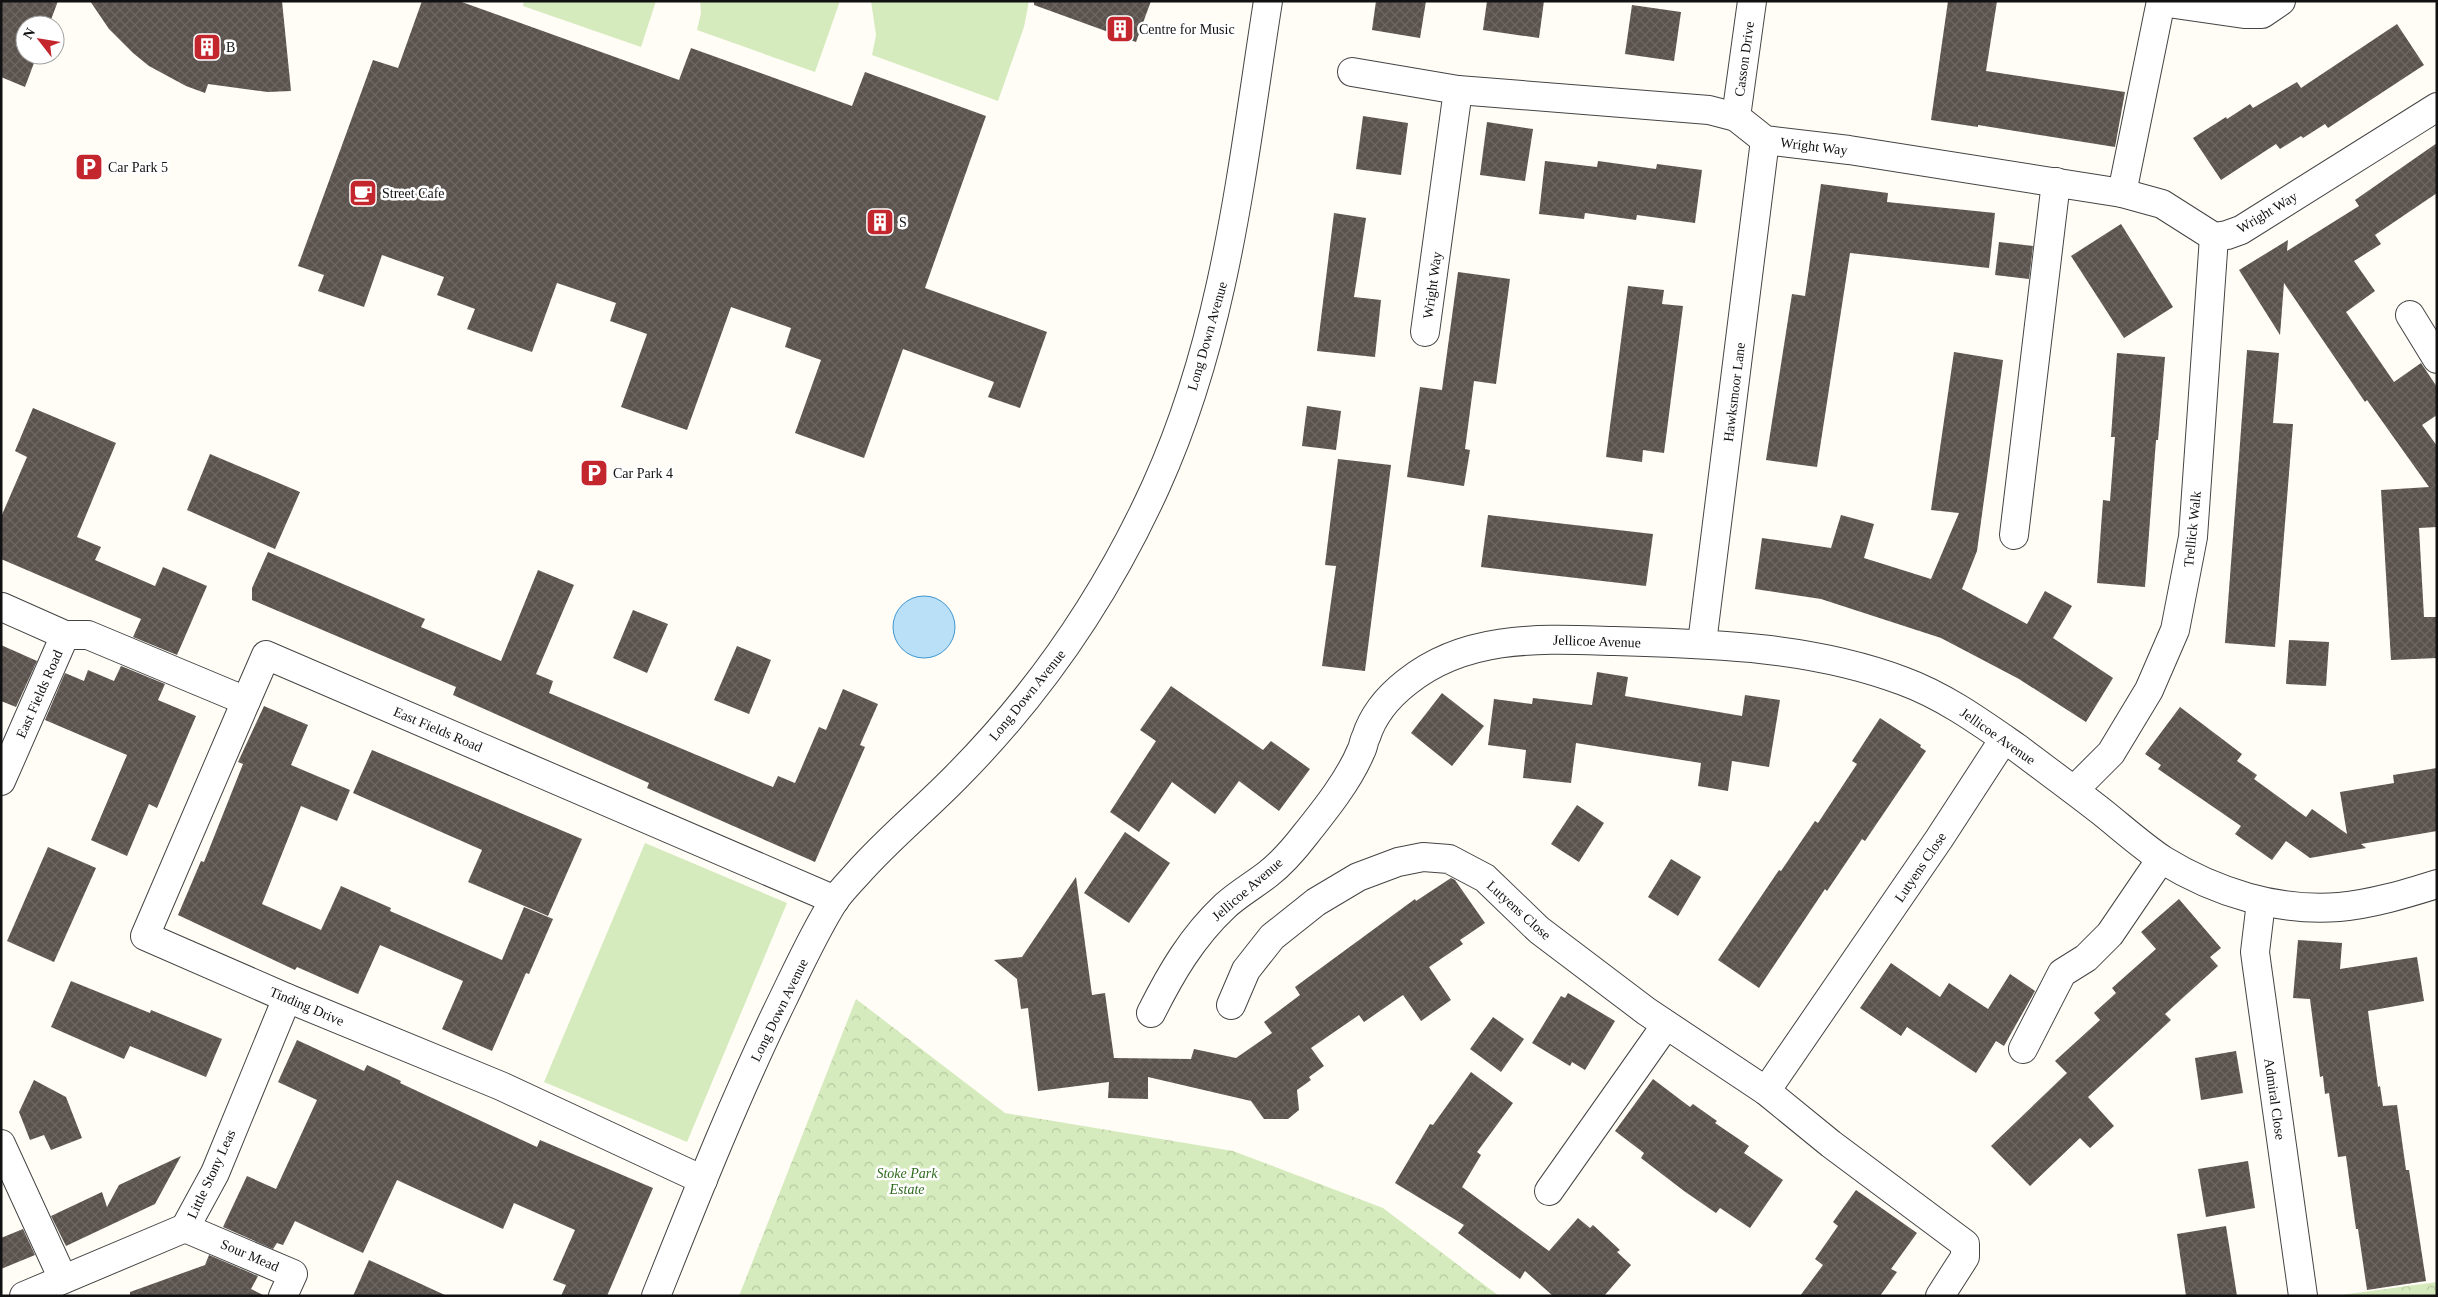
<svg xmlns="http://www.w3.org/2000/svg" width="2438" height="1297" font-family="Georgia,serif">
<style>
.grass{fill:#d5ebbd}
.park{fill:url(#park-crowns)}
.water{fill:#b9e0f7;stroke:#3f96cf}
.building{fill:url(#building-cross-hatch)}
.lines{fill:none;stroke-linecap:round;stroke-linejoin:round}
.minor-casing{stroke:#444;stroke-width:30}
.minor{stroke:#fff;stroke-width:28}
.labels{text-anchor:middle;stroke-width:5;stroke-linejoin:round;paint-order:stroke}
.poi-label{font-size:14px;fill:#111;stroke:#fff;text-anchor:start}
.street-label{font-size:14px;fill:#111;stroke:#fff}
.park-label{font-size:14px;font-style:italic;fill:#2f6b1f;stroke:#fff}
</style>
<defs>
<pattern id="park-crowns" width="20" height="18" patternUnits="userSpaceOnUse" patternTransform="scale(1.25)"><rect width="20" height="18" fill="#d5ebbd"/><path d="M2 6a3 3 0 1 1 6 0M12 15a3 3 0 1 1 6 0" fill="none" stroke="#b6c8a1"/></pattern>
<pattern id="building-cross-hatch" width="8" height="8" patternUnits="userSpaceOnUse" patternTransform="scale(1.25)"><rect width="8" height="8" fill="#5a524d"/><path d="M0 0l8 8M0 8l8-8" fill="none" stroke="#6d6662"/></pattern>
</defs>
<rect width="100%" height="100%" fill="#fffdf5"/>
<!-- grass -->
<g class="grass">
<path d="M 524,1 L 656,1 L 641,47 L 523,6 Z"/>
<path d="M 700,1 L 840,1 L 815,72 L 697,30 L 701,13 Z"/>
<path d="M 871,1 L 1029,1 L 1024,27 L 998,101 L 872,55 L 876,35 Z"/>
<path d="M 645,843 L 787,903 L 687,1142 L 544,1082 Z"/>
</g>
<!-- park -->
<g class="park">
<path d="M 856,999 L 1005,1113 L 1233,1151 L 1383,1208 L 1499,1296 L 739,1296 Z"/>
<path d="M 2437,1282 L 2437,1296 L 2334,1296 Z"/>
</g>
<!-- water -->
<circle class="water" cx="924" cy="627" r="31"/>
<!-- building -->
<g class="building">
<path d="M 1,1 L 58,1 L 49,25 L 25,25 L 25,55 L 37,55 L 25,87 L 1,77 Z"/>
<path d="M 90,1 L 282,1 L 291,91 L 268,92 L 208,84 L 205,93 L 186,86 L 149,66 L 133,53 L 109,29 Z"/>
<path d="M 422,1 L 459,1 L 679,80 L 691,48 L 852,106 L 865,72 L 986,116 L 925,288 L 1047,332 L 1020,408 L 988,397 L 994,382 L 903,349 L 864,458 L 795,433 L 821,360 L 785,347 L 791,328 L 731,307 L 687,430 L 621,407 L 647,334 L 610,321 L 616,303 L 557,283 L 532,352 L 467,329 L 475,309 L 437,295 L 444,277 L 382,255 L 364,307 L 318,291 L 324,275 L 298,266 L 373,60 L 398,68 Z"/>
<path d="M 1034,1 L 1151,1 L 1136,42 L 1034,5 Z"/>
<path d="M 1376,1 L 1426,1 L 1420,38 L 1372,30 Z"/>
<path d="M 1487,1 L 1544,1 L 1539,38 L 1483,30 Z"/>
<path d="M 1948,1 L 1997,1 L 1986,71 L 2125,92 L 2115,147 L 1978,125 L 1978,127 L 1931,120 Z"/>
<path d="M 1632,5 L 1681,12 L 1674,61 L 1625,54 Z"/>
<path d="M 2397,24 L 2424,65 L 2328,128 L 2325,124 L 2303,138 L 2301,136 L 2280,149 L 2276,144 L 2221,180 L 2193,138 L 2226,117 L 2227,119 L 2250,104 L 2253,108 L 2297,82 L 2301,88 Z"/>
<path d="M 1363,116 L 1408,123 L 1401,175 L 1356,169 Z"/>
<path d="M 1487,122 L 1533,129 L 1525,181 L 1480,175 Z"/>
<path d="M 2437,143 L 2437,193 L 2375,235 L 2381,244 L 2354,261 L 2375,291 L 2346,312 L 2394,382 L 2421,363 L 2437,387 L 2437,415 L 2422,425 L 2437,446 L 2437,527 L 2419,528 L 2424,617 L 2437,617 L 2437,658 L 2391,660 L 2381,490 L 2429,487 L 2367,400 L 2365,402 L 2284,283 L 2280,335 L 2239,270 L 2288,240 L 2287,251 L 2359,206 L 2355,200 Z"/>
<path d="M 1545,161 L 1597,167 L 1598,161 L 1656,169 L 1657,164 L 1702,170 L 1695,223 L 1637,215 L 1636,220 L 1585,213 L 1584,219 L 1539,214 Z"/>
<path d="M 1821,184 L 1888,193 L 1887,202 L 1995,213 L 1989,268 L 1850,253 L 1817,467 L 1766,460 L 1792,294 L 1805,296 Z"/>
<path d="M 1334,213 L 1366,218 L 1354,297 L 1381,300 L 1375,357 L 1317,351 Z"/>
<path d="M 2121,224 L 2173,307 L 2124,338 L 2071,256 Z"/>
<path d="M 1999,242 L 2033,246 L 2029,279 L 1995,275 Z"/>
<path d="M 1458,272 L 1510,279 L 1496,384 L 1474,381 L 1465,449 L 1470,450 L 1464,486 L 1407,477 L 1420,387 L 1442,390 Z"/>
<path d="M 1628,286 L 1664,290 L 1662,304 L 1683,306 L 1664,453 L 1643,450 L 1642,462 L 1606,457 Z"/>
<path d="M 2247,350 L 2279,353 L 2273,423 L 2293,424 L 2275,647 L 2225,643 Z"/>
<path d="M 1954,352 L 2003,360 L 1977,551 L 1962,589 L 2027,624 L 2045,591 L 2072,606 L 2053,638 L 2113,678 L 2086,722 L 2019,679 L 1941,638 L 1821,599 L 1755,589 L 1762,538 L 1831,548 L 1841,515 L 1874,524 L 1864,558 L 1931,579 L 1959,513 L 1931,510 Z"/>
<path d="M 2117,353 L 2165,357 L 2158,440 L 2156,440 L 2145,587 L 2097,583 L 2103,500 L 2110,501 L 2115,437 L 2111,437 Z"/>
<path d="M 1307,406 L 1341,411 L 1336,450 L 1302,446 Z"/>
<path d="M 33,408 L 116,443 L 77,537 L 101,547 L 95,560 L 155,586 L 163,567 L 207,586 L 177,655 L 133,637 L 141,619 L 1,559 L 1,517 L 27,457 L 15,451 Z"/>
<path d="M 210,454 L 300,492 L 275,549 L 187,510 Z"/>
<path d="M 1338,459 L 1391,465 L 1365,671 L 1322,666 L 1336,566 L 1325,565 Z"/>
<path d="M 1488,515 L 1653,534 L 1646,586 L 1481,567 Z"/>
<path d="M 268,552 L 425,619 L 421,627 L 501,661 L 538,570 L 574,585 L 536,674 L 553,681 L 549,693 L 773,787 L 778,776 L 795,783 L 819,727 L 826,730 L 843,689 L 878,704 L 860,745 L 865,747 L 815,862 L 647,788 L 649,783 L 453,695 L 456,687 L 252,600 L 252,588 Z"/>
<path d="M 633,610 L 668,624 L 647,673 L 613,658 Z"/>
<path d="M 2289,640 L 2329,642 L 2326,686 L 2286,684 Z"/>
<path d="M 1,645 L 37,661 L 16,707 L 1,701 Z"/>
<path d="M 737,646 L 771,660 L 749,714 L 714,700 Z"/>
<path d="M 121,666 L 165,684 L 158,700 L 196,716 L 157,808 L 149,804 L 127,856 L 91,840 L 127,755 L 45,720 L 65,673 L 84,681 L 88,670 L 114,681 Z"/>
<path d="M 1597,672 L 1628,677 L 1625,696 L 1742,716 L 1745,695 L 1780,700 L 1769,767 L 1732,761 L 1728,791 L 1698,786 L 1701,763 L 1576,743 L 1571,783 L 1523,778 L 1526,750 L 1488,745 L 1494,699 L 1532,704 L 1533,698 L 1592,705 Z"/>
<path d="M 1171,686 L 1263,750 L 1271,741 L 1310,769 L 1279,811 L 1239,781 L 1215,814 L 1172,782 L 1139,832 L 1110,812 L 1156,741 L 1140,730 Z"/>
<path d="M 1442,693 L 1484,726 L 1452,766 L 1411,733 Z"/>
<path d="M 264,706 L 308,725 L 291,765 L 350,790 L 337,821 L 301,806 L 262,904 L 321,930 L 341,886 L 391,908 L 390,911 L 502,960 L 524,907 L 553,919 L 529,974 L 526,973 L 492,1051 L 442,1029 L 463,981 L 380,945 L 358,994 L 297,967 L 295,970 L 178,915 L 201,861 L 204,862 L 243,764 L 238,762 Z"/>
<path d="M 2180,707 L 2242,754 L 2237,761 L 2257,775 L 2254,779 L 2306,817 L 2312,809 L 2347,834 L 2340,792 L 2394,783 L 2393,775 L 2437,768 L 2437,831 L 2361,844 L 2366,848 L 2310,858 L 2286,841 L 2272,860 L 2235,834 L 2241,826 L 2158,769 L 2161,765 L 2145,754 Z"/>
<path d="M 1880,718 L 1921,745 L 1920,747 L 1926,751 L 1865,841 L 1862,839 L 1827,891 L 1825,889 L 1759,988 L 1718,960 L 1779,870 L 1781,871 L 1815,821 L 1818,823 L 1857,764 L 1852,761 Z"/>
<path d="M 372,750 L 582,839 L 548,916 L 468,882 L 482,850 L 353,793 Z"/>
<path d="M 1577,805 L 1604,823 L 1579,862 L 1551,844 Z"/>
<path d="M 1125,832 L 1170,863 L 1129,923 L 1084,893 Z"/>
<path d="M 48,847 L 96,868 L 54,962 L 7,941 Z"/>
<path d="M 1671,859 L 1701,877 L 1678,916 L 1648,897 Z"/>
<path d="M 1076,877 L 1092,995 L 1105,993 L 1114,1058 L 1191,1059 L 1194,1049 L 1236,1058 L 1272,1033 L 1264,1022 L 1300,995 L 1295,987 L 1415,899 L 1416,901 L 1451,878 L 1455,880 L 1485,923 L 1460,940 L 1463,944 L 1429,967 L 1451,1000 L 1421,1021 L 1403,995 L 1364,1022 L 1359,1015 L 1311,1048 L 1324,1066 L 1309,1077 L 1311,1080 L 1297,1090 L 1299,1110 L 1288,1119 L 1264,1119 L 1251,1101 L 1148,1077 L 1148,1099 L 1108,1098 L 1109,1082 L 1038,1091 L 1028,1008 L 1021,1009 L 1017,979 L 994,960 L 1022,957 Z"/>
<path d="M 2179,899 L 2221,948 L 2210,957 L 2218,966 L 2165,1014 L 2171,1020 L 2088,1097 L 2114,1126 L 2090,1148 L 2080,1138 L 2030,1186 L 1991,1146 L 2067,1073 L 2055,1061 L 2100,1020 L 2094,1013 L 2116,993 L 2112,988 L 2156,949 L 2141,932 Z"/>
<path d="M 2298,940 L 2342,943 L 2340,969 L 2417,957 L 2424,1001 L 2368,1011 L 2378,1087 L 2380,1086 L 2383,1106 L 2397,1105 L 2406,1170 L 2409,1170 L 2426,1281 L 2367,1290 L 2358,1229 L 2356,1229 L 2346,1156 L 2338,1157 L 2329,1093 L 2325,1094 L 2323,1076 L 2320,1077 L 2310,999 L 2293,998 Z"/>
<path d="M 1891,963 L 1940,997 L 1949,983 L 1988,1009 L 2010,974 L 2035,991 L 2004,1046 L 1996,1041 L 1976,1073 L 1907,1027 L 1901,1036 L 1860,1008 Z"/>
<path d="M 71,981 L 150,1013 L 151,1010 L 222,1039 L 206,1077 L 130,1046 L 124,1059 L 51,1027 Z"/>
<path d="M 1568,993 L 1615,1021 L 1585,1070 L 1572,1062 L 1570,1066 L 1532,1043 L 1561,996 L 1565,998 Z"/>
<path d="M 1493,1017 L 1524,1039 L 1501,1072 L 1470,1049 Z"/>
<path d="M 297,1040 L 364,1071 L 367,1065 L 401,1081 L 400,1083 L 537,1147 L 540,1140 L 653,1188 L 607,1296 L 561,1296 L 566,1285 L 553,1280 L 575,1230 L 514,1203 L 503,1229 L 397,1180 L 363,1253 L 295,1221 L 283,1245 L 277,1243 L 273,1249 L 223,1227 L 247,1176 L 276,1189 L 317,1100 L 278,1082 Z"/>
<path d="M 2236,1051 L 2243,1093 L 2201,1100 L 2195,1058 Z"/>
<path d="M 1471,1072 L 1513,1103 L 1477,1152 L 1481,1155 L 1462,1187 L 1549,1251 L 1578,1218 L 1590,1228 L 1593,1225 L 1620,1250 L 1617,1252 L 1631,1265 L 1604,1296 L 1553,1296 L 1525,1271 L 1520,1279 L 1458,1233 L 1464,1225 L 1395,1183 L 1430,1124 L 1433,1125 Z"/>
<path d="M 1653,1079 L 1690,1107 L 1693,1104 L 1717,1121 L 1715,1123 L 1749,1146 L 1744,1153 L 1783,1180 L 1750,1228 L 1720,1208 L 1716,1213 L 1684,1191 L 1641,1158 L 1644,1153 L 1615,1131 Z"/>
<path d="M 34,1080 L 66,1097 L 82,1138 L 51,1150 L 44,1135 L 30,1140 L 19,1112 Z"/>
<path d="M 181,1156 L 155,1204 L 66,1246 L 51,1216 L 102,1192 L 107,1207 L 119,1185 Z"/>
<path d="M 2248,1161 L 2255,1208 L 2206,1217 L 2198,1169 Z"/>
<path d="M 1856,1190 L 1917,1233 L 1891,1269 L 1897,1272 L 1880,1296 L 1800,1296 L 1823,1265 L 1815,1259 L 1838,1226 L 1833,1222 Z"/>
<path d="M 2226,1226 L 2237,1296 L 2186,1296 L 2177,1234 Z"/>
<path d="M 23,1229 L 35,1255 L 1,1269 L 1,1238 Z"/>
<path d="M 209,1255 L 258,1276 L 251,1289 L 265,1296 L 130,1296 L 130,1292 L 205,1265 Z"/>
<path d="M 369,1260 L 447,1296 L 353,1296 Z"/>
</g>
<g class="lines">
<defs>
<g id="minor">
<path d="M 2161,2 L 2244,14 L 2262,14 L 2281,1"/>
<path d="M 1352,72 L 1458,90 L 1709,110 L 1736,117 L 1765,140 L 1849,150 L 2122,193 L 2162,204 L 2214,237 L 2227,235 L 2241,230 L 2437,107"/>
<path d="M 1736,117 L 1752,1"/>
<path d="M 2122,193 L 2161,1"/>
<path d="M 2410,315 L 2437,359"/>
<path d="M 1425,332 L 1458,90"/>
<path d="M 2014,535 L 2056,182"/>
<path d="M 2,607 L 65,635 L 88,635 L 246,701 L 266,655 L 835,900"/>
<path d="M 1702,643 L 1765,140"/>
<path d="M 246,701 L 145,936 L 287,998 L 501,1086 L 703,1180"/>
<path d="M 1,781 L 65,635"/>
<path d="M 2074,790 L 2111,753 L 2149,690 L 2175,630 L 2193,537 L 2214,237"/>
<path d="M 2261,902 L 2255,952 L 2257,967 L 2303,1296"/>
<path d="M 1231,1005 L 1246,970 L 1272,937 L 1316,902 L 1358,877 L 1398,862 L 1423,857 L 1449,859 L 1485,878 L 1539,930 L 1646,1011 L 1766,1091 L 1831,1144 L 1965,1244 L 1965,1257 L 1940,1296"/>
<path d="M 1151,1013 C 1171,973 1192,937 1225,906 C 1238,894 1254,885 1268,874 C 1282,863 1295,848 1305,835 C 1325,810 1349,780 1361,751 C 1363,749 1364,739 1366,737 C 1373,715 1389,696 1407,682 C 1467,634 1542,639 1614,641 C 1712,644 1810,646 1903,681 C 1944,696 1980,722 2016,747 C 2045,769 2074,790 2102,812 C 2122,828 2142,846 2163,860 C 2215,892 2278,912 2339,907 C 2372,904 2405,894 2437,884"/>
<path d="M 2023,1049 L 2062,973 L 2086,958 L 2110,934 L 2161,859"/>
<path d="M 1766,1091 L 1939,839 L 2004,739"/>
<path d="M 1,1144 L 63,1279"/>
<path d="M 1549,1191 L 1666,1025"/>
<path d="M 185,1228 L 293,1274 L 283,1296"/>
<path d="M 24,1296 L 185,1228 L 215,1173 L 287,998"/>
<path d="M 656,1296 C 696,1196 736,1095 783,999 C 799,966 815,931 834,901 C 841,891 850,882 858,873 C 889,838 925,809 958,775 C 1041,691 1107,594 1156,486 C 1226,332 1242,166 1268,1"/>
</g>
</defs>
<!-- minor casing -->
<use href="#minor" class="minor-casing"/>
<!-- minor -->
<use href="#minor" class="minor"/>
</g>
<!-- icons -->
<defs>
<symbol id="building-square" viewBox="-11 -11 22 22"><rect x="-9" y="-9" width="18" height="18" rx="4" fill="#c4262e" stroke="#fff"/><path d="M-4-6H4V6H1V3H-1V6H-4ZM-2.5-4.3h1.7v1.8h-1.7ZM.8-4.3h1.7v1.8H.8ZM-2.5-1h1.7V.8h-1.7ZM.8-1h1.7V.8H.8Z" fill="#fff"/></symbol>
<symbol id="parking-square" viewBox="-11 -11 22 22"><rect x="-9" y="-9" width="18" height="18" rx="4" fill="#c4262e" stroke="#fff"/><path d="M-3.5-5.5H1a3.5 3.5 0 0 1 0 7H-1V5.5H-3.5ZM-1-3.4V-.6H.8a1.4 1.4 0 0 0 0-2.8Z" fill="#fff"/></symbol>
<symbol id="cafe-square" viewBox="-11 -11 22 22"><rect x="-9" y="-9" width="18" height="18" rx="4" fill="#c4262e" stroke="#fff"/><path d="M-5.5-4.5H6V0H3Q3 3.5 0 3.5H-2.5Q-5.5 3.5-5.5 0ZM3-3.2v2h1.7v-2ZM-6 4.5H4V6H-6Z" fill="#fff"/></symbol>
</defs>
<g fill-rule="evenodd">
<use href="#building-square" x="1104" y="13" width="32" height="32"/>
<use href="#building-square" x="191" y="31" width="32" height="32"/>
<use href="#parking-square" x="73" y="151" width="32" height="32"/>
<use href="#cafe-square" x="347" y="177" width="32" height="32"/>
<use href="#building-square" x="864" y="206" width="32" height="32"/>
<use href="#parking-square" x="578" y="457" width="32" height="32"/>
</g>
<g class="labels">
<!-- poi labels -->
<g class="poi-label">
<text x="1139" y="34">Centre for Music</text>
<text x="226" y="52">B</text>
<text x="108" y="172">Car Park 5</text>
<text x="382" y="198">Street Cafe</text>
<text x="899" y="227">S</text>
<text x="613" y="478">Car Park 4</text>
</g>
<!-- street labels -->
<g class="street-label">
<text transform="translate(1744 59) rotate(-82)" y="5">Casson Drive</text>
<text transform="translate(1814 146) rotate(7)" y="5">Wright Way</text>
<text transform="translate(2267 212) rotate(-31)" y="5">Wright Way</text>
<text transform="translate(1432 285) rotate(-82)" y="5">Wright Way</text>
<text transform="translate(1207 336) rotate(-74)" y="5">Long Down Avenue</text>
<text transform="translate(1734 392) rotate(-83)" y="5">Hawksmoor Lane</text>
<text transform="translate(2192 529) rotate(-84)" y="5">Trellick Walk</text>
<text transform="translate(1597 641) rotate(2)" y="5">Jellicoe Avenue</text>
<text transform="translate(39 694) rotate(-66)" y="5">East Fields Road</text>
<text transform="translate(1027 695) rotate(-51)" y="5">Long Down Avenue</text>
<text transform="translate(438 729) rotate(23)" y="5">East Fields Road</text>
<text transform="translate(1998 736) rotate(35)" y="5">Jellicoe Avenue</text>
<text transform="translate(1920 867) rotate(-56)" y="5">Lutyens Close</text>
<text transform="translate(1247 889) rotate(-41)" y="5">Jellicoe Avenue</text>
<text transform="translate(1519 910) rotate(42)" y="5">Lutyens Close</text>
<text transform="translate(307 1006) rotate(23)" y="5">Tinding Drive</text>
<text transform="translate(779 1010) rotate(-64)" y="5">Long Down Avenue</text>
<text transform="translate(2275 1099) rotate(82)" y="5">Admiral Close</text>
<text transform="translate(211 1174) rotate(-65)" y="5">Little Stony Leas</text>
<text transform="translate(250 1255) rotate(23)" y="5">Sour Mead</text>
</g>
<!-- park labels -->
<g class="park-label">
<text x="907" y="1178">Stoke Park<tspan x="907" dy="16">Estate</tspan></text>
</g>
</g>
<!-- border -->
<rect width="2438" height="1297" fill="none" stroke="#111111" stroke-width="5"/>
<!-- north arrow -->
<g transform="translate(40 40) rotate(301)"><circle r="24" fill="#ffffff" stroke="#a0a0a0"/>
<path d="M0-4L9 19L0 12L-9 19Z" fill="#c4262e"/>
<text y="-8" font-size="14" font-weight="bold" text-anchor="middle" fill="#111111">N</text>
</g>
</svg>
